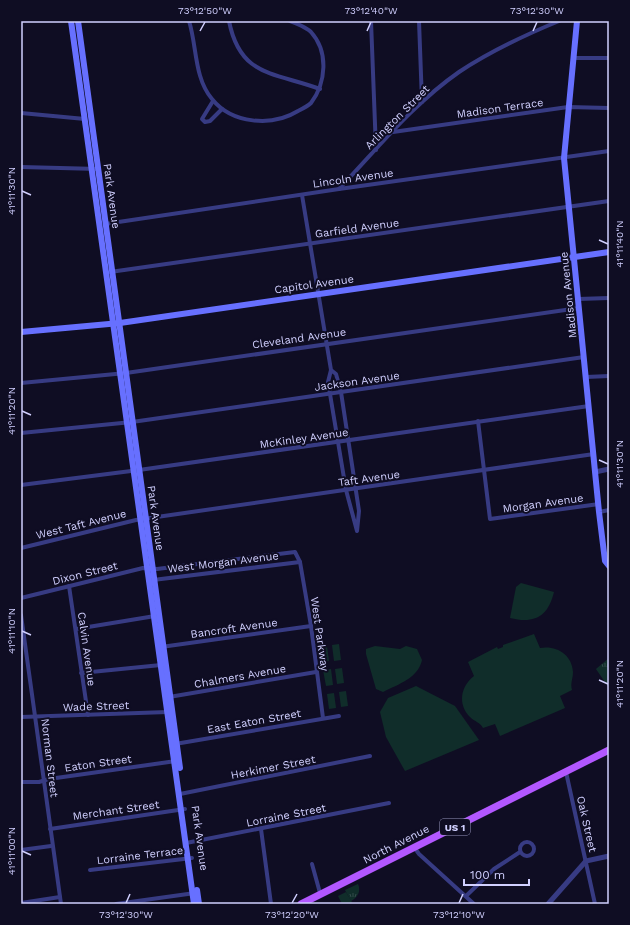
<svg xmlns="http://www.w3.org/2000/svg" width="630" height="925" font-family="'Work Sans',sans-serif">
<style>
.grass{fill:#102d2a}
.park{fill:url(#park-tufts)}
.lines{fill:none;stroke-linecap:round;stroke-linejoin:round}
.minor{stroke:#373b83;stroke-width:4}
.tertiary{stroke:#373b83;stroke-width:5}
.secondary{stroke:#6770ff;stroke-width:6}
.primary{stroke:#b257ff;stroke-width:7}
.ticks{fill:none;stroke:#d1d0ff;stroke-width:1.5}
.labels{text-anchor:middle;stroke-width:4;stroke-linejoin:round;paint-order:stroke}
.shield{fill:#0f0d23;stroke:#9796bd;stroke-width:1}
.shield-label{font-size:10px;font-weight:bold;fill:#d1d0ff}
.street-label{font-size:11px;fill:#d1d0ff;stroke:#0f0d23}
.neatline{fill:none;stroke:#d1d0ff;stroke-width:1.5}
.ticks-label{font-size:10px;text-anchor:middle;fill:#d1d0ff}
</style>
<defs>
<pattern id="park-tufts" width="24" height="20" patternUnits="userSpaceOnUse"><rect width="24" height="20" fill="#102d2a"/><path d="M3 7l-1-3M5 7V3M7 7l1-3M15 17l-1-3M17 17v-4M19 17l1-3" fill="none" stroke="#324a4a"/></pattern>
</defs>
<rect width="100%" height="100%" fill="#0f0d23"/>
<!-- grass -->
<g class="grass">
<path d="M 521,583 L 554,592 C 548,617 534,624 510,618 L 516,587 Z"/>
<path d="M 534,634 L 540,648 C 556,645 572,654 573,672 C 573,679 570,683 572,690 L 560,696 L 565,708 L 500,736 L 495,724 L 483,728 C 480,722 475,722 470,717 C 457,704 461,686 474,676 L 468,662 L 497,647 L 498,649 L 503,647 L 503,645 Z"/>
<path d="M 339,644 L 341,660 L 334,661 L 332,645 Z"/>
<path d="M 327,646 L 329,661 L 322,662 L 320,647 Z"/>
<path d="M 375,646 L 400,649 L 406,646 L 417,649 L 422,660 C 418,678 399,684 383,692 L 376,689 L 366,654 L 366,649 Z"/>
<path d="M 342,668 L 344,683 L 337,684 L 335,669 Z"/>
<path d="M 331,669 L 333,685 L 326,686 L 323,670 Z"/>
<path d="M 416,686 L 455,706 L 479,740 L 405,771 L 386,737 L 380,712 L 388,698 Z"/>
<path d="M 346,691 L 348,706 L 341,707 L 339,692 Z"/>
<path d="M 334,693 L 336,708 L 329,709 L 327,694 Z"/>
<path d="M 346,892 L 353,904 L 342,904 L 338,896 Z"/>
</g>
<!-- park -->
<g class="park">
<path d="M 609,658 L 609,688 L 596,669 Z"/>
<path d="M 358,884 C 361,891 358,897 351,901 L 345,890 Z"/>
</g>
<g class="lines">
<!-- minor -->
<g class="minor">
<path d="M 189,21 C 197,46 194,78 212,99 C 232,124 272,127 298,111 C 302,109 308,106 311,103 C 326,83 329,52 311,32 C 307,28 296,23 290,21"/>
<path d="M 229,21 C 240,77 274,72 320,89"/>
<path d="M 371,21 L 376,150"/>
<path d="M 419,21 L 422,102"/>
<path d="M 573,58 L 609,58"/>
<path d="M 213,101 L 202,119 L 205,122 L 210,121 L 222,109"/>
<path d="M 21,113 L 85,119"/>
<path d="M 393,132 L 568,107 L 609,108"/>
<path d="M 21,167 L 99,169"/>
<path d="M 339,189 C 377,149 413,104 459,72 C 489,52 525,35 559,21"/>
<path d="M 302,195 L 331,370 L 328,382 L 346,490 L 357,531 L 359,511 L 341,392 L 336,374 L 331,370"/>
<path d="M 105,224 L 339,189 L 609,151"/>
<path d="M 110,272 L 609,201"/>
<path d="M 578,299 L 609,298"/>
<path d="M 586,377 L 609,376"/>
<path d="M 21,383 L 126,373 L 579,308"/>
<path d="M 478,421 L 490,519 L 599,504"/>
<path d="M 21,433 L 132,422 L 584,357"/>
<path d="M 21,485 L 139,470 L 589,406"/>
<path d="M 599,512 L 609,510"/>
<path d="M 21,548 L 136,520 L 594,454"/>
<path d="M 153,580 L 300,562"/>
<path d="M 69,586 L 88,715"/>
<path d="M 21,598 L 143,568 L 157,569 L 295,552 L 300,562 L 311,626 L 323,718"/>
<path d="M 21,615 L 61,904"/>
<path d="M 76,629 L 155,616"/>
<path d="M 161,647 L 311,626"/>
<path d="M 81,673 L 161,665"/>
<path d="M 169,697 L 316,672"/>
<path d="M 21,717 L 168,712"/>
<path d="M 175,744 L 339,716"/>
<path d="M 566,772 L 595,904"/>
<path d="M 21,782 L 39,782 L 49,779 L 176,761"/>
<path d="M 180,794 L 370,756"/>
<path d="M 50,829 L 185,809"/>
<path d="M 261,829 L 271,904"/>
<circle cx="527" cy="849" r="7"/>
<path d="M 186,843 L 389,803"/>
<path d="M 414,847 L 419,854 L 474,904"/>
<path d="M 21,850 L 51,846"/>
<path d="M 312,864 L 320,893"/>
<path d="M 90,870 L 192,858"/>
<path d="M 466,896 L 494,869 L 520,852"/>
<path d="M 21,903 L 60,897"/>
<path d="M 116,904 L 195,893"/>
</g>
<!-- tertiary -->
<g class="tertiary">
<path d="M 595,472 L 609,469"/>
<path d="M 548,904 L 586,861 L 609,856"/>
</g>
<!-- secondary -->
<g class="secondary">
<path d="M 71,21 L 194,904"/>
<path d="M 78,21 L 180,768"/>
<path d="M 577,21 L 564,158 L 599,512 L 605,561 L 609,566"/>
<path d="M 21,332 L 120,323 L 609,252"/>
<path d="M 197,890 L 199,904"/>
</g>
<!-- primary -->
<path class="primary" d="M 301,904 L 609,750"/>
</g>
<!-- ticks -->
<path class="ticks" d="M 200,31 L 205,22M 367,31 L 371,22M 533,31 L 537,22M 22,191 L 31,195M 599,240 L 608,244M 22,411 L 31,415M 599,460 L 608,464M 22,631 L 31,635M 599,680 L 608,684M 22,851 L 31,855M 126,903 L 130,894M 292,903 L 297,894M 459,903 L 463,894"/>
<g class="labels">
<!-- shield labels -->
<rect class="shield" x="440" y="819" width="30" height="16" rx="3"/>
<g class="shield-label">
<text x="455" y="831">US 1</text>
</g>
<!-- street labels -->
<g class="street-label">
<text transform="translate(500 108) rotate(-8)" y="4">Madison Terrace</text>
<text transform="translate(397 117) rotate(-45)" y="4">Arlington Street</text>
<text transform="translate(353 178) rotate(-8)" y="4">Lincoln Avenue</text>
<text transform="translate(112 196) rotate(82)" y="4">Park Avenue</text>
<text transform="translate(357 228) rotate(-8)" y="4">Garfield Avenue</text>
<text transform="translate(314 284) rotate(-8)" y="4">Capitol Avenue</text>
<text transform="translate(568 295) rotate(-96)" y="4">Madison Avenue</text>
<text transform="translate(299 338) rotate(-8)" y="4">Cleveland Avenue</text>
<text transform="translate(357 381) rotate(-8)" y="4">Jackson Avenue</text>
<text transform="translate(304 438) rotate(-8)" y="4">McKinley Avenue</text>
<text transform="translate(369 478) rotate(-8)" y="4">Taft Avenue</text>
<text transform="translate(543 503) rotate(-8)" y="4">Morgan Avenue</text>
<text transform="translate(156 518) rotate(82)" y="4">Park Avenue</text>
<text transform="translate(81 524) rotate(-14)" y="4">West Taft Avenue</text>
<text transform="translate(223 562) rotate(-7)" y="4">West Morgan Avenue</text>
<text transform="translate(85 573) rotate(-14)" y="4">Dixon Street</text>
<text transform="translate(234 628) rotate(-8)" y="4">Bancroft Avenue</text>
<text transform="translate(320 634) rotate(82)" y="4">West Parkway</text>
<text transform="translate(87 649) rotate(82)" y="4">Calvin Avenue</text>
<text transform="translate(240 676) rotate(-10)" y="4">Chalmers Avenue</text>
<text transform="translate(96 706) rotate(-2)" y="4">Wade Street</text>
<text transform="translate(254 721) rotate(-10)" y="4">East Eaton Street</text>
<text transform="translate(50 758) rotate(83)" y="4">Norman Street</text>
<text transform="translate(98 763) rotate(-8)" y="4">Eaton Street</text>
<text transform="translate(273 767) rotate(-11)" y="4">Herkimer Street</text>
<text transform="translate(116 810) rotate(-8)" y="4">Merchant Street</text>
<text transform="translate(286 815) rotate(-11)" y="4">Lorraine Street</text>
<text transform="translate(587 824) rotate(77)" y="4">Oak Street</text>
<text transform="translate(200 838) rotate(82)" y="4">Park Avenue</text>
<text transform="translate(396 844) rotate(-27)" y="4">North Avenue</text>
<text transform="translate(140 855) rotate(-7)" y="4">Lorraine Terrace</text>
</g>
</g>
<!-- border -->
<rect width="630" height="925" fill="none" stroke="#0f0d23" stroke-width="44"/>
<!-- scale -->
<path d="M464 879v6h65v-6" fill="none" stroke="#d1d0ff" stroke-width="2"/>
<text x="470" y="879" font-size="12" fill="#d1d0ff" stroke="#0f0d23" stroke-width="3" paint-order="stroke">100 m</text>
<rect x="22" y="22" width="586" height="881" class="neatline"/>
<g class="ticks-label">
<text x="205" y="14">73°12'50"W</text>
<text x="371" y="14">73°12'40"W</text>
<text x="537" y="14">73°12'30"W</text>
<text transform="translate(11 191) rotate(-90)" y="4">41°11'30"N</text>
<text transform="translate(619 244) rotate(-90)" y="4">41°11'40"N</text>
<text transform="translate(11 411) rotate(-90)" y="4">41°11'20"N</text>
<text transform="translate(619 464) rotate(-90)" y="4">41°11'30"N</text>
<text transform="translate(11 631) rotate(-90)" y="4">41°11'10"N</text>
<text transform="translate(619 684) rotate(-90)" y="4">41°11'20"N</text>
<text transform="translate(11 851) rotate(-90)" y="4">41°11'00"N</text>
<text x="126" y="918">73°12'30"W</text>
<text x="292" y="918">73°12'20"W</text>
<text x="459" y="918">73°12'10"W</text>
</g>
</svg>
